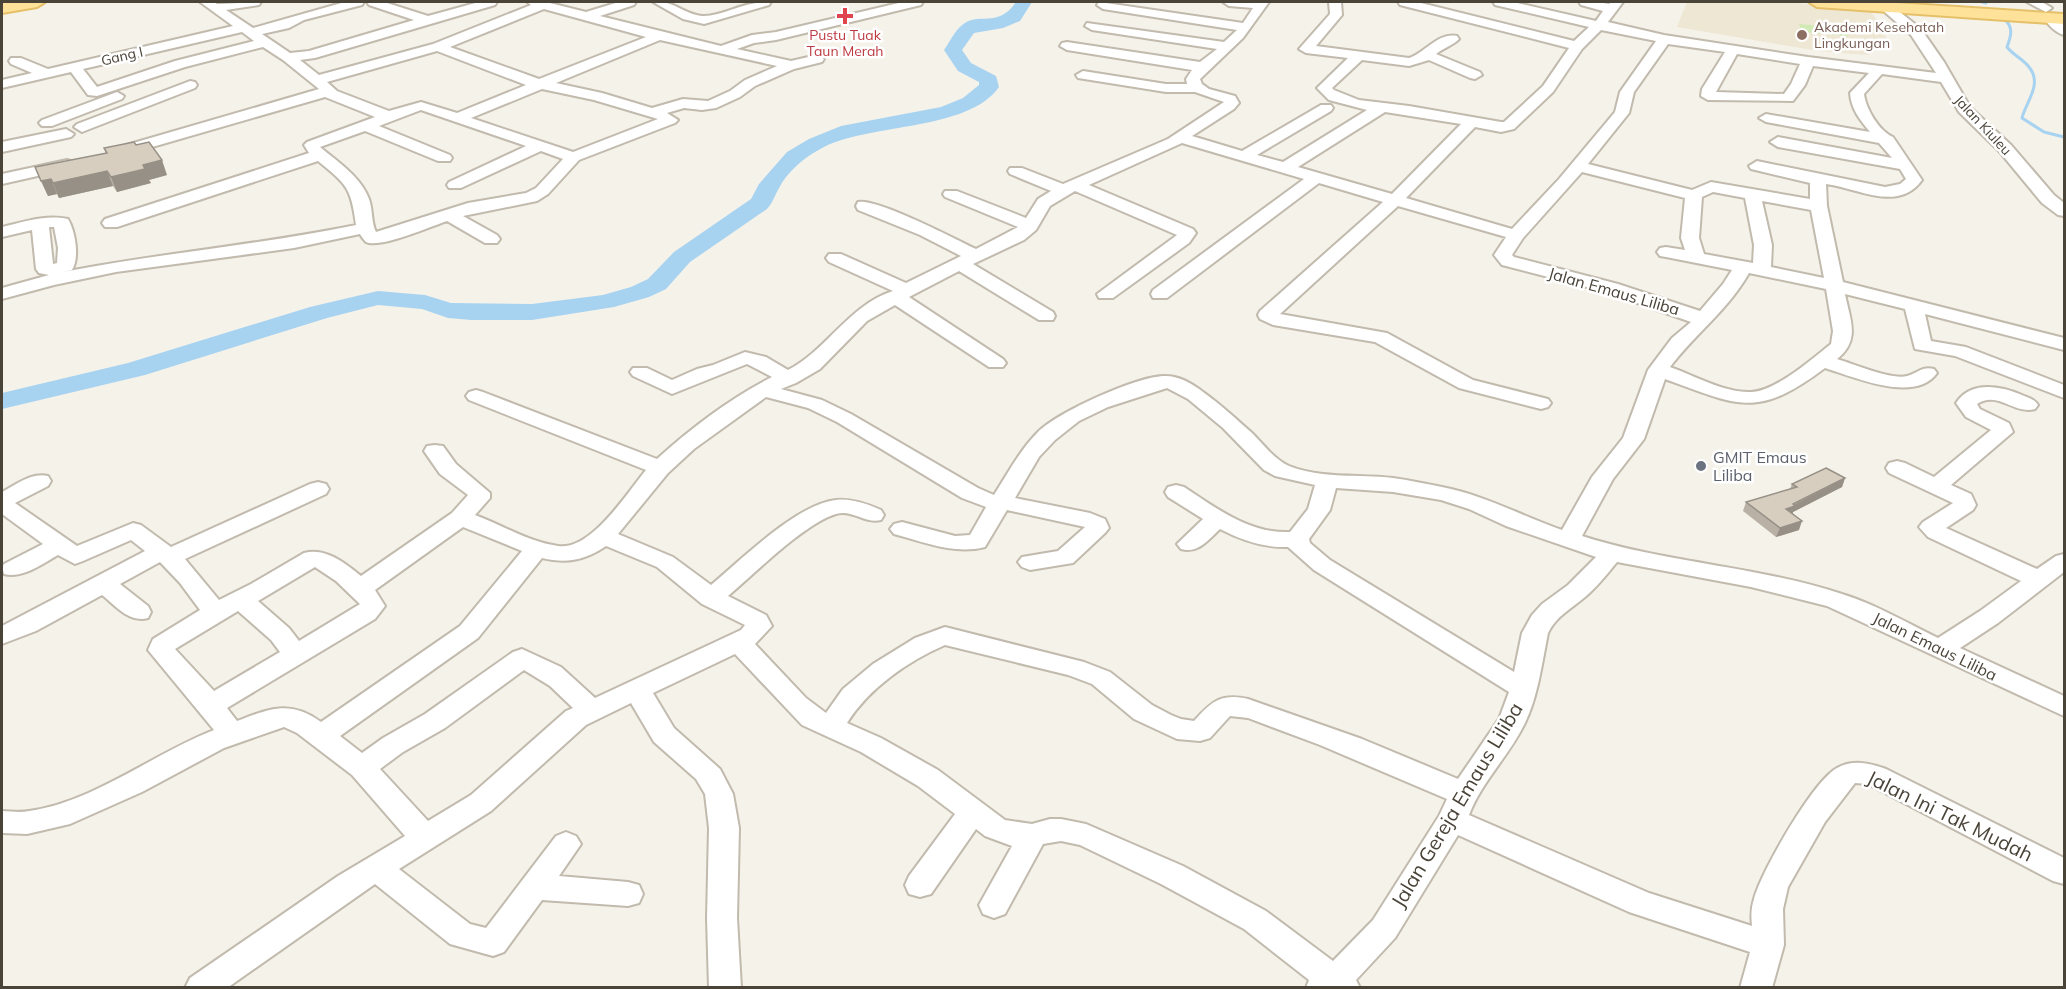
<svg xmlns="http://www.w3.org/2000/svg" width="2066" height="989" font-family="Mulish,sans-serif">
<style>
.education{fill:#eee7d4}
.green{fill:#d1e9b4}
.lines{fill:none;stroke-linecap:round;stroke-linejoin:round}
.stream{stroke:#a7d3f1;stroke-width:3}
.river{fill:#a7d3f1;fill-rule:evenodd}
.minor-casing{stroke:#c1baad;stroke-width:4}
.major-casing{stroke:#e5c069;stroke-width:4}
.minor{fill:#fff;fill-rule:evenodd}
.major{fill:#fee29a;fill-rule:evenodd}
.wall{fill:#b9b1a5}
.shaded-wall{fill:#969086}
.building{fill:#d7cec0;stroke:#969086;stroke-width:1.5}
.health-dot{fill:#e0444e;stroke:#fff;stroke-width:2}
.education-dot{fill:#8d6e63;stroke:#fff;stroke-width:2}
.worship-dot{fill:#6b7280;stroke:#fff;stroke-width:2}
.labels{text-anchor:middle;stroke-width:5;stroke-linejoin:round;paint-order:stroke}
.far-education-label{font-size:14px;fill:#785e54;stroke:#fff;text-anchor:start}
.far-health-label{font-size:14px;fill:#be3a42;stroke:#fff}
.far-street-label{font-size:14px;fill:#494338;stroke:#fff}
.street-label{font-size:16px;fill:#494338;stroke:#fff}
.worship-label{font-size:16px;fill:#5b616d;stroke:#fff;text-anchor:start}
.near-street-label{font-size:20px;fill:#494338;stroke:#fff}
</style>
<rect width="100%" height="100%" fill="#f5f2ea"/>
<!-- education -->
<path class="education" d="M 1687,2 L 1786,2 L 1869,10 L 1883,27 L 1889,47 L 1874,50 L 1868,55 L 1818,51 L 1677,27 Z"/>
<!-- green -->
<path class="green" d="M 1799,24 L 1845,28 L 1848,36 L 1802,32 Z"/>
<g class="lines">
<!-- stream -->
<g class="stream">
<path d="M 1982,2 L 1986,3"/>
<path d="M 2004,19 C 2014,27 2011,36 2007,47 C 2013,55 2023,59 2029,67 C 2043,84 2026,102 2022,118 L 2044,132 L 2064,137"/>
</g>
<!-- river -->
<path class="river" d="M 1016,2 L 1032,2 L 1020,21 L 1003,28 L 974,33 L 962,50 L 971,63 L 996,76 L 999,87 C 968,131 872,123 824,147 C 806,156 787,171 778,190 C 774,197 773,202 767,209 L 690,262 L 666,289 L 649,297 L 614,307 L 532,320 L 471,320 L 448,318 L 422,309 L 378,305 L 327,318 L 145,375 L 2,409 L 2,393 L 128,363 L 310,307 L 378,291 L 425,295 L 451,303 L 532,304 L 603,295 L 631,287 L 648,279 L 674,252 L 751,199 L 759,184 L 787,152 L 809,139 L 841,126 L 941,107 L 963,98 L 979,85 L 979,82 L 958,71 L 944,50 C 949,43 954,32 961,26 C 978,10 997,30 1016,2 Z"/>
<defs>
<g id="minor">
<path d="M 200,2 L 214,2 L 217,4 L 261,2 L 259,5 L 226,10 L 253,28 L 345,2 L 364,2 L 362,5 L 304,20 L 289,28 L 262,34 L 290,53 L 309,51 L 414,20 L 369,5 L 367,2 L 384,2 L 428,16 L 479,2 L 497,2 L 495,5 L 315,58 L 300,60 L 319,75 L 433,44 L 531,5 L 527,2 L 546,2 L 586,12 L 619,2 L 636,2 L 634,5 L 600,16 L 721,46 L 752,35 L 776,32 L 903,2 L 923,2 L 921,5 L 776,40 L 754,43 L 737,49 L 791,61 L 817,55 L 824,59 L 822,62 L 794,69 L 755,86 L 740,97 L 716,108 L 702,110 L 684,108 L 667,113 L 678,120 L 675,123 L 579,160 L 548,194 L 537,201 L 463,216 L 497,235 L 500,239 L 497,243 L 485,243 L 447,221 C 432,226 379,249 366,242 C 364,240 361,236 360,234 L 294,248 L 116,272 L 54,285 L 2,299 L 2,288 L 49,275 L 39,273 L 36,269 L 32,230 L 2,237 L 2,227 C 23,222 46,214 68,219 C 75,231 80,257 72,270 L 63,272 C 160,253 259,245 356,225 C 351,187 347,185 318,161 L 117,227 L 105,227 L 102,223 L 105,219 L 309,153 L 304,145 L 307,142 L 375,117 L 325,97 L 128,154 L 116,154 L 114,151 L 116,148 L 319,89 L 283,60 L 263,47 L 185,67 L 97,96 L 88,95 L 71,72 L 2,88 L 2,80 L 32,73 L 11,64 L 9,61 L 11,58 L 21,58 L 48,69 L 233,26 ZM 544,9 L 646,37 L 539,79 L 450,47 ZM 242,32 L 254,41 L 175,61 L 97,87 L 83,69 ZM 660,40 L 777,66 L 745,80 L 730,91 L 708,101 L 683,99 L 652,108 L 602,93 L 556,83 ZM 437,51 L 526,85 L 457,113 L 421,102 L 389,111 L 337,91 L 327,82 ZM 542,89 L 594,100 L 658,119 L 573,152 L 471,118 ZM 421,110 L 526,146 L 449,182 L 447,185 L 449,188 L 461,188 L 541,151 L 563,159 L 536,188 L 526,193 L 468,203 L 376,232 C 371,222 373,210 369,199 C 361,177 338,162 320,147 L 365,131 L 438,161 L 450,161 L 452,158 L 450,155 L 379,126 ZM 49,227 L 54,227 L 58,248 L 57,263 L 53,264 Z"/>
<path d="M 653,2 C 674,0 683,14 702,16 C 722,17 745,0 771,2 L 769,5 L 704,24 L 683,19 Z"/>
<path d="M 1099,2 L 1243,23 L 1253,8 L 1229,6 L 1223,2 L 1269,2 L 1243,38 L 1200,79 L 1202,84 L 1209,89 L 1235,96 L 1239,103 L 1234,109 L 1192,136 L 1242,151 L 1321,105 L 1331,105 L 1333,108 L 1331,111 L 1257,155 L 1283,162 L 1367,110 L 1329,100 L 1317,88 L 1348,58 L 1306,53 L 1299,49 L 1330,14 L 1329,2 L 1341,2 L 1342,15 L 1316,46 L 1409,58 C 1425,53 1438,32 1457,36 L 1459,39 C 1454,45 1443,48 1436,54 L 1480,72 L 1482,75 L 1475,79 L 1470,78 L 1429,60 L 1409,66 L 1362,60 L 1332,88 L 1334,90 L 1359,100 L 1409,106 L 1501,122 L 1504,122 L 1543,86 L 1569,48 L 1400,5 L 1398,2 L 1417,2 L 1574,41 L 1589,27 L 1495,5 L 1493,2 L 1513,2 L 1596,21 L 1603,11 L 1581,5 L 1579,2 L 1598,2 L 1609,4 L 1611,2 L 1623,2 L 1608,22 L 1664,35 L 1808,57 L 1936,73 L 1911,35 L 1879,7 L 1880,4 L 1890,4 L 1921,29 L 1944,62 L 1970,107 L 2011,145 L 2054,195 L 2064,203 L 2064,216 L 2058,215 L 2042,203 L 1999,151 L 1959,112 L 1941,82 L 1882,74 L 1864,94 C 1866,109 1879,131 1893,137 L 1922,180 C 1898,213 1858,188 1826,184 L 1827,206 L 1843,282 L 2064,338 L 2064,350 L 1925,314 L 1931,341 L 1966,347 L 2064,385 L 2064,398 L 1955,356 L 1915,349 L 1905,309 L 1845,294 C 1850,320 1861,340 1837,359 C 1854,364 1891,380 1907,376 C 1918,373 1922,366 1934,369 L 1937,373 C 1915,404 1854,377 1825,368 C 1757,419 1739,406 1665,379 L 1644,439 L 1613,479 L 1582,536 C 1666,563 1757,566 1842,594 C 1875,604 1907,623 1938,638 L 1980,611 L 2021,581 L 1928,537 L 1919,527 L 1923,522 L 1953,503 L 1889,473 L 1886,468 L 1889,463 L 1897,461 L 1905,463 L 1934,477 L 1991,430 L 1966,417 L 1956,403 C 1971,380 2001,386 2022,395 C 2029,398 2034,399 2038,405 L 2035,409 C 2014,415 1998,390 1977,404 L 1980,409 L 2009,423 L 2013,432 L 1951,485 L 1971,494 L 1976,505 L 1973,510 L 1946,528 L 2037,569 L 2056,556 L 2064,554 L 2064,572 L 1998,623 L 1960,648 L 2064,696 L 2064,716 L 1827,606 L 1751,587 L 1617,562 C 1607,574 1597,587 1585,597 C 1571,609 1556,616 1548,633 C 1542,663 1538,696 1525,723 C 1509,756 1482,781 1469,815 L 1649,893 L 1752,926 C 1751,917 1751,908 1754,899 C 1761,872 1813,781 1837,768 C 1853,759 1869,763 1886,769 L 2064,858 L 2064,884 L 2053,881 L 1868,784 L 1855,783 L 1825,822 L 1788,887 L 1783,909 L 1784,945 L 1772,988 L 1740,988 L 1750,952 L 1629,912 L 1458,835 L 1395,938 L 1356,980 L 1360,988 L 1306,988 L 1309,980 L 1244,929 L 1161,884 L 1080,845 L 1061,841 L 1043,844 L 1005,914 L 994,918 L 983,914 L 979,905 L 1012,846 L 985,836 L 976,829 L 931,894 L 920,897 L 909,894 L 905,885 L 909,876 L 955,814 L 918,786 L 861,752 L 802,725 L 735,654 L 653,693 L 674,728 L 720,769 L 733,794 L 739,828 L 737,918 L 741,988 L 709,988 L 707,918 L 709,828 L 705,794 L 696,779 L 654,742 L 631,703 L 586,725 L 491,811 L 399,869 L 470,924 L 486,928 L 556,836 L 566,832 L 576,836 L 581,844 L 559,876 L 628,882 L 639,885 L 643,894 L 639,903 L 628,906 L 542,900 L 504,952 L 493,956 L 450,944 L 375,884 L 227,988 L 185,988 L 190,978 L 338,876 L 405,836 L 352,775 L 297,733 L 284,727 L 224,748 L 142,792 L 70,824 L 27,834 L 2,833 L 2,811 C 10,811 20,813 29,811 C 94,802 154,753 214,730 L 148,650 L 153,639 L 200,610 L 180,583 L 160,562 L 120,584 L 148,606 L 151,612 L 148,618 C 129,623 116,606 102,595 L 36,631 L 2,644 L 2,626 L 145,551 L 131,540 L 83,561 L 75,564 L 58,555 C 42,564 22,579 4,574 L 2,567 L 4,564 L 43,544 L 2,514 L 2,492 C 16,485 31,472 48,476 L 51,481 L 48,486 L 15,503 L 77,546 L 133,523 L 141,525 L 171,547 L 310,484 L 318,482 L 326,484 L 329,489 L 326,494 L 185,559 L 219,600 L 251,584 L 304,553 C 325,547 345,563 361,576 L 452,513 L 468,495 L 440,474 L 424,451 L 427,446 L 435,445 L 443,446 L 456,464 L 490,493 L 490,498 L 475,515 C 502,525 529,542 558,546 C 591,551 627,493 646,470 L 469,400 L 466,396 L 469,392 L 476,390 L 483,392 L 657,459 C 691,428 731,398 772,377 L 747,364 L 672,394 L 633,376 L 630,372 L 633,368 L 647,368 L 672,380 L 697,369 L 713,365 L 745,352 L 766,357 L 788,370 C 827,350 849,305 893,291 L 829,262 L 826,258 L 829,254 L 841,254 L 906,283 L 961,256 L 920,235 L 858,210 L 856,206 L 858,202 C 877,198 955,239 976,249 L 1018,227 L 945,197 L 943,194 L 945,191 L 957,191 L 1026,218 L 1038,199 L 1051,191 L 1010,174 L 1008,171 L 1010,168 L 1022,168 L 1063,184 L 1168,139 L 1224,102 L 1195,92 L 1166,92 L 1078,78 L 1076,75 L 1083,71 L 1166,84 L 1187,84 L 1186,79 L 1192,70 L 1067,50 L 1060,46 L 1062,43 L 1067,42 L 1200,62 L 1217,49 L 1092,30 L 1085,26 L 1087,23 L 1224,42 L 1237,30 L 1103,9 L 1097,5 ZM 1601,30 L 1656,41 L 1620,92 L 1615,112 L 1559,179 L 1512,229 L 1406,198 L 1475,127 L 1501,132 L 1514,129 L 1553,92 L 1582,49 ZM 1668,44 L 1725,52 L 1702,89 L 1701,96 L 1708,100 L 1793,101 L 1805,85 L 1813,66 L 1869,73 L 1850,93 C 1851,109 1860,120 1870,132 L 1766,114 L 1759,118 L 1766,122 L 1879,143 L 1892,158 L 1778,137 L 1770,142 L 1778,147 L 1900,169 L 1906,179 L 1900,184 L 1885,187 L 1757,161 L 1749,166 L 1751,169 L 1810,183 L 1810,199 L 1711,182 L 1692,190 L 1588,164 L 1629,113 L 1634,92 ZM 1737,54 L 1800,64 L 1791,84 L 1784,94 L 1716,92 ZM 1385,112 L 1461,124 L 1392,194 L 1298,167 ZM 1182,143 L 1304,179 L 1153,290 L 1151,294 L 1153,298 L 1167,298 L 1319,183 L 1383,202 L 1260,311 L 1258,315 L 1260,319 L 1273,325 L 1375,342 L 1459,388 L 1541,409 L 1548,407 L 1551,403 L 1548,399 L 1473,380 L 1387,333 L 1280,314 L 1398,206 L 1506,237 L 1494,255 L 1502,265 L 1606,292 L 1691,322 L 1672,338 L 1648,370 L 1623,438 L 1592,477 L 1562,530 C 1522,516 1484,495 1442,487 C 1426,484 1409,480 1393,478 C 1359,474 1322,479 1289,466 C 1275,460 1263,444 1252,433 C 1236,419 1220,404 1203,392 C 1193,384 1179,376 1166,376 C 1139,375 1058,412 1038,432 C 1020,450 1008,473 994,495 L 978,488 L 851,414 L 822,400 L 781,389 L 796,383 L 820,369 L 867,321 L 895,305 L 989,367 L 1003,367 L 1006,363 L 1003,359 L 909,297 L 959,271 L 1039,320 L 1053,320 L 1055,316 L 1053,312 L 973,264 L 1024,240 L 1036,230 L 1050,206 L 1075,191 L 1177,235 L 1097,294 L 1099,298 L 1113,298 L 1189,243 L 1196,233 L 1193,229 L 1089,185 ZM 1582,172 L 1685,198 L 1681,238 L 1685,250 L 1666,247 L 1660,248 L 1657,252 L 1660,256 L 1666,257 L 1732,270 L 1723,284 L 1700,311 L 1618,284 L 1514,257 L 1512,255 L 1523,238 ZM 1713,192 L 1745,198 L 1754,245 L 1753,263 L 1704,254 L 1699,238 L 1702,197 ZM 1762,201 L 1811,210 L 1824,278 L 1771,267 L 1772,245 ZM 1749,273 L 1826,289 L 1833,331 L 1831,344 C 1812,359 1776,391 1751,392 C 1725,393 1695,376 1670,367 C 1695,334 1728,310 1749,273 ZM 1167,388 L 1188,399 L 1223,428 L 1264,470 L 1275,476 L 1315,485 L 1308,509 L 1290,532 C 1250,534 1216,508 1184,487 L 1176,485 L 1168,487 L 1165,492 L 1168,497 L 1203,519 L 1177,544 L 1181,549 C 1198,554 1208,540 1220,529 C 1241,540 1264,548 1288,547 L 1314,570 L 1509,692 L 1499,719 L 1458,779 L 1362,739 L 1248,699 C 1221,693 1212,701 1194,721 L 1181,719 L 1171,715 L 1152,705 L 1110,672 L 1084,662 L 945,627 L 915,638 L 873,664 L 843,689 L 826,713 L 806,698 L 755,644 L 772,626 L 766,615 L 728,596 C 754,574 805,523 836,514 C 852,509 865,524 881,520 L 884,515 L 881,510 C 867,504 851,498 836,500 C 797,504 741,560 711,585 L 673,557 L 618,534 L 668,473 L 694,449 L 766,397 L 808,408 L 837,422 L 962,498 L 986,507 L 970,535 L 955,536 L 902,522 L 894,524 L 890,529 L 894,534 C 924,542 954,555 985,547 L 1007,510 L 1085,527 L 1058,551 L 1022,557 L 1018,562 L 1022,567 L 1030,570 L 1073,563 L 1105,533 L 1109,528 L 1105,519 L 1090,513 L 1015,498 L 1039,457 L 1055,440 L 1079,421 L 1108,407 ZM 1336,488 L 1393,492 L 1441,500 L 1469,509 L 1506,526 L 1596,557 L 1568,585 L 1542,604 L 1532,615 L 1522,633 L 1514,672 L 1330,560 L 1310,543 L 1309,539 L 1330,510 ZM 463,527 L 522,551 L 460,626 L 321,722 C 290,699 269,709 237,721 L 227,708 L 375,619 L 385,606 L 375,590 ZM 606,546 L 657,567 L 702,604 L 745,625 L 741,630 L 595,698 L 561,667 L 522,649 L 513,652 L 425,714 L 383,738 L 362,753 L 340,736 L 478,638 L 542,558 C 567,564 585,560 606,546 ZM 315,567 L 336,581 L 360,604 L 299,641 L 289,628 L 258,601 ZM 238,611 L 271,640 L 280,652 L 214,691 L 175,649 ZM 945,645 L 1068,675 L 1092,684 L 1134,719 L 1177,739 L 1200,741 L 1210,738 L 1230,716 L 1248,718 L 1320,745 L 1447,799 L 1439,816 L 1373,920 L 1333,961 L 1266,911 L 1183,866 L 1086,824 L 1061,819 L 1050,819 L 1032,824 L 1005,820 L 938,770 L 881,738 L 847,723 C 869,688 908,661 945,645 ZM 524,670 L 550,686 L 573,708 L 566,711 L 471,795 L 428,821 L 380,769 L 403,752 L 445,728 Z"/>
<path d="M 2027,2 L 2042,2 L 2052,8 L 2046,12 Z"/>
<path d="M 2050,14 L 2064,24 L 2064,35 C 2056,33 2048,25 2044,18 Z"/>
<path d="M 190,81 L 195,82 L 197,85 L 195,88 L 87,130 L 82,132 L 74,127 L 77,124 Z"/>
<path d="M 117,92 L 124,96 L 122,99 L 52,126 L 42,126 L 39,123 L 42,120 Z"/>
<path d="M 66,129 L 74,134 L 71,137 L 2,152 L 2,142 Z"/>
<path d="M 67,160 L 73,162 L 75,165 L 73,168 L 2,184 L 2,174 Z"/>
</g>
<g id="major">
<path d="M 12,2 L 45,2 L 37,7 L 2,13 L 2,3 Z"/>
<path d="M 1809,2 L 1880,2 L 2064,14 L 2064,24 L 1817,7 Z"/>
</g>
</defs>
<!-- minor casing -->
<use href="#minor" class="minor-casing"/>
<!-- major casing -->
<use href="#major" class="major-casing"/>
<!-- minor -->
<use href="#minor" class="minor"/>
<!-- major -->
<use href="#major" class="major"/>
</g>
<!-- wall -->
<g class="wall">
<path d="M 136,145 L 167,175 L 149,180 L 151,183 L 117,192 L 113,186 L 59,198 L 57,194 L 48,196 L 35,167 L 106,153 L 104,148 Z"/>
<path d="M 1845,478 L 1842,487 L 1793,512 L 1793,513 L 1799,530 L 1776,537 L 1743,511 L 1746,502 L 1790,489 L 1792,484 Z"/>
</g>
<!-- shaded-wall -->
<g class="shaded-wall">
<path d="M 162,160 L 167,175 L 149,180 L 151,183 L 117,192 L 111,177 L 143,165 Z"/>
<path d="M 107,171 L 113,186 L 59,198 L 53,183 Z"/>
<path d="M 51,179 L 57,194 L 48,196 L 41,181 Z"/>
<path d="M 1845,478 L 1842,487 L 1793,512 L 1792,515 L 1786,509 Z"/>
<path d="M 1802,521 L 1799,530 L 1776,537 L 1780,528 Z"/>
</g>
<!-- building -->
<g class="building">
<path d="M 134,142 L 136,145 L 149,142 L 162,160 L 143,165 L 145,169 L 111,177 L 107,171 L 53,183 L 51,179 L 41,181 L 35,167 L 107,153 L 104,148 Z"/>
<path d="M 1826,468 L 1845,478 L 1793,504 L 1795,506 L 1786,509 L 1802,521 L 1780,528 L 1746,502 L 1797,487 L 1792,484 Z"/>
</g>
<!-- markers -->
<path class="health-dot" d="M842 7h6v6h6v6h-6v6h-6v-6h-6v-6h6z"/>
<circle class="education-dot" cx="1802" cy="35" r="6"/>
<circle class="worship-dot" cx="1701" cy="466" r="6"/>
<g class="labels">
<!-- far-education labels -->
<g class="far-education-label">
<text x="1814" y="32">Akademi Kesehatah<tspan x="1814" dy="16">Lingkungan</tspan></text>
</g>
<!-- far-health labels -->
<g class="far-health-label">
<text x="845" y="40">Pustu Tuak<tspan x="845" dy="16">Taun Merah</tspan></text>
</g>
<!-- far-street labels -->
<g class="far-street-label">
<text transform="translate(122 56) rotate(-13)" y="5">Gang I</text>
<text transform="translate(1983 125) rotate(47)" y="5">Jalan Kiuleu</text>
</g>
<!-- street labels -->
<g class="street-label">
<text transform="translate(1614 291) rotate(16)" y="6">Jalan Emaus Liliba</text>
<text transform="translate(1935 646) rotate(26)" y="6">Jalan Emaus Liliba</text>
</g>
<!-- worship labels -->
<g class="worship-label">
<text x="1713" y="463">GMIT Emaus<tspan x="1713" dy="18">Liliba</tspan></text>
</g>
<!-- near-street labels -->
<g class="near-street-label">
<text transform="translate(1457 805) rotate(-59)" y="7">Jalan Gereja Emaus Liliba</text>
<text transform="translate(1950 816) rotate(26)" y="7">Jalan Ini Tak Mudah</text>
</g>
</g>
<!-- border -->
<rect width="2066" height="989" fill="none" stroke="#494338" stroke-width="6"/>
</svg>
